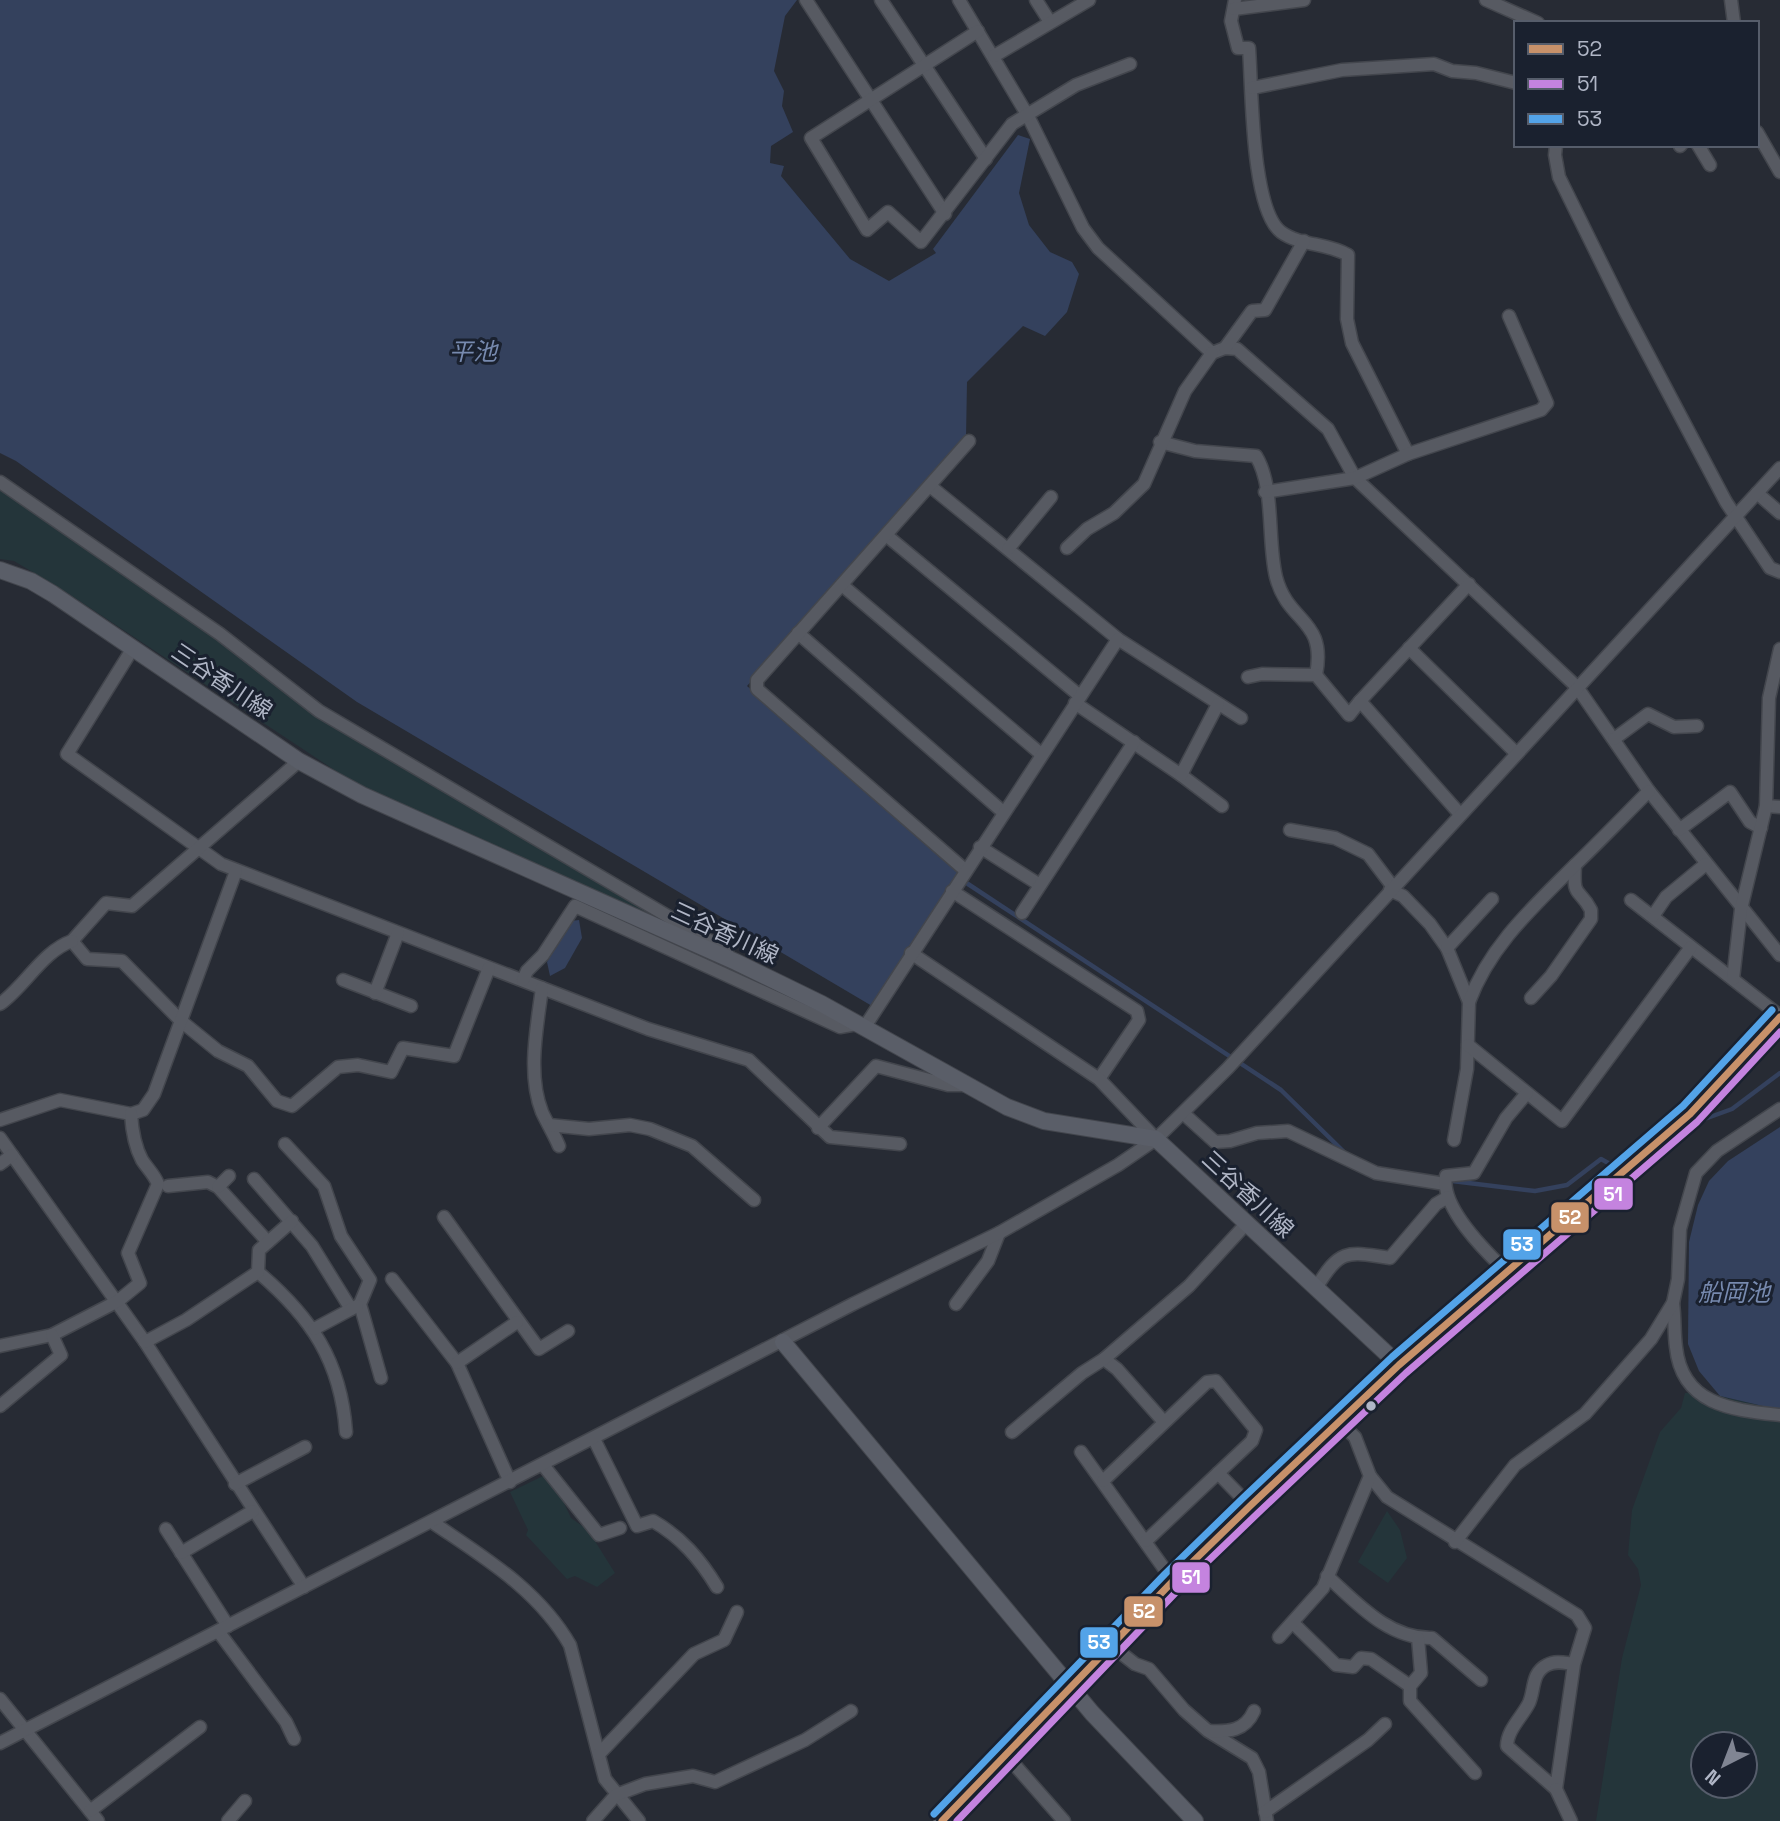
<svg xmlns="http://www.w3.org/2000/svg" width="1780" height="1821" font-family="'Space Grotesk','Noto Sans JP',sans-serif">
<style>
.green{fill:#24353a;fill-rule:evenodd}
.water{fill:#34415d}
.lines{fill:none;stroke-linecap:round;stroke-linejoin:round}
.stream{stroke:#34415d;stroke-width:4.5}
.minor-casing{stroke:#43464d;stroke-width:15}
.secondary-casing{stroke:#43464d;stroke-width:18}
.minor{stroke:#575a62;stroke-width:12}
.secondary{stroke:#5a5e68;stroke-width:16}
.bus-1-casing{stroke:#1a212f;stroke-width:12}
.bus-2-casing{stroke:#1a212f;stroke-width:12}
.bus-3-casing{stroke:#1a212f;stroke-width:12}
.bus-1{stroke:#c7916a;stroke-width:7}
.bus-2{stroke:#c483df;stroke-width:7}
.bus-3{stroke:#53a3e8;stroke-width:7}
.bus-dot{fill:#b0b6c6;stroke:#1a212f;stroke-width:2.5}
.labels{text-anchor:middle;stroke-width:6;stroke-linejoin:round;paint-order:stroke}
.street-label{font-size:23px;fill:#b0b6c6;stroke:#1a212f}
.water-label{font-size:24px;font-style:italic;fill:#778aaf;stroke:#1a212f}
.line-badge{stroke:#1a212f;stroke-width:2.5}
.badge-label{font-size:19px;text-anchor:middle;font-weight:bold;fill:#fff}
</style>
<rect width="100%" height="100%" fill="#272b34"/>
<!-- green -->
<g class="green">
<path d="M 0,485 L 219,637 L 311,709 L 670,924 L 354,783 L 66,592 L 14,561 L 0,559 Z"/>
<path d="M 1694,1392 L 1707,1400 L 1720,1396 L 1780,1410 L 1780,1821 L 1596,1821 L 1622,1658 L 1641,1585 L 1638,1569 L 1628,1555 L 1632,1510 L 1660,1432 L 1681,1408 L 1685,1393 ZM 1703,1744 L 1745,1744 L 1745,1786 L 1703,1786 Z"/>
<path d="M 543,1476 L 559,1492 L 571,1518 L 588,1530 L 615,1573 L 597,1587 L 575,1576 L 567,1579 L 526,1535 L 528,1530 L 510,1492 Z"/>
<path d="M 1387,1511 L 1400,1530 L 1407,1558 L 1388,1583 L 1358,1562 Z"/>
</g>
<!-- water -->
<g class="water">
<path d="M 0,0 L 797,0 L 785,16 L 774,71 L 784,91 L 782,106 L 793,132 L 771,146 L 770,163 L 784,166 L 781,176 L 850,259 L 889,281 L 936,253 L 933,249 L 1018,135 L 1030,139 L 1019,193 L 1029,225 L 1050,252 L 1072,262 L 1079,274 L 1067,312 L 1045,336 L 1023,326 L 967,382 L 966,438 L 747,686 L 958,873 L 872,1006 L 357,702 L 16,461 L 0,453 Z"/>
<path d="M 579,920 L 582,938 L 565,968 L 550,976 L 547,962 L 571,921 Z"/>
<path d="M 1780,1127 L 1780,1410 L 1720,1396 L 1699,1371 L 1688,1344 L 1689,1242 L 1698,1205 L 1709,1181 L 1728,1161 Z"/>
</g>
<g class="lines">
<!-- stream -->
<g class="stream">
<path d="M 968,884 L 1281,1090 L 1344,1152"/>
<path d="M 1699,1121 L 1732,1109 L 1780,1073"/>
<path d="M 1452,1181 L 1535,1191 L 1567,1185 L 1601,1159 L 1610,1164 L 1632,1148 L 1639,1152"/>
</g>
<defs>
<g id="minor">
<path d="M 806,0 L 945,214"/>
<path d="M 881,0 L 986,159"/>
<path d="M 959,0 L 1028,116 L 1083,228 L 1098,248 L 1212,353 L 1225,348 L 1237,349 L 1328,429 L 1355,478 L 1577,687 L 1649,791 L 1780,955"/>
<path d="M 1036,0 L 1050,22"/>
<path d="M 1235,0 L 1231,21 L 1238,48 L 1249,48 C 1252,87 1251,209 1281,232 C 1300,246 1328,243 1348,255 L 1347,319 L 1352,343 L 1408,454"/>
<path d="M 1486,0 L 1538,23"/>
<path d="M 1731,0 L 1734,23"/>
<path d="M 1234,9 L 1304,0"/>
<path d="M 978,31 L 811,138 L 867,230 L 888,212 L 921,242 L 1012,124 L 1076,85 L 1130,64"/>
<path d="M 994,56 L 1089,0"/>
<path d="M 1252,88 L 1342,70 L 1434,64 L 1452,71 L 1476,73 L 1516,83"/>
<path d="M 1757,132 L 1780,172"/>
<path d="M 1556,145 L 1555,155 L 1559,177 L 1625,311 L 1726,502 L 1770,568 L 1780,572"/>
<path d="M 1698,145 L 1710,165"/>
<path d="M 1680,146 L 1681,145"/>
<path d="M 1225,348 L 1252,311 L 1265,310 L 1304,241"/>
<path d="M 1160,442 L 1195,451 L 1256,456 C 1275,487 1267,540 1276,577 C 1288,624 1327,618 1316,675"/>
<path d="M 0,482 L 220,634 L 319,711 L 727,951"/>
<path d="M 930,486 L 1118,639 L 1241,718"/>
<path d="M 1265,492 L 1355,478 L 1408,454 L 1541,410 L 1547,403 L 1509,316"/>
<path d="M 1757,493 L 1780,513"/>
<path d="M 886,535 L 1080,696"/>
<path d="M 1067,548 L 1087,529 L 1114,513 L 1144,484 L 1185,391 L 1212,353"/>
<path d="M 1008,549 L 1051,497"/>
<path d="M 842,585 L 1041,754"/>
<path d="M 798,633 L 1003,812"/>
<path d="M 133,648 L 67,754 L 221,864 L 648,1029 L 749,1060 L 830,1137 L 900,1144"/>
<path d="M 1409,648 L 1515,752"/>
<path d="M 1248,677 L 1262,674 L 1316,675 L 1349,715 L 1360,701"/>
<path d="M 1075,703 L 1181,775 L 1222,806"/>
<path d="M 1614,739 L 1648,714 L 1674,727 L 1697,726"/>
<path d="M 299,761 L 132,906 L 106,903 L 72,941 L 87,959 L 122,961 L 181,1021 L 218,1051 L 248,1066 L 277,1101 L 292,1106 L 338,1067 L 358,1065 L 391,1072 L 403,1048 L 454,1056 L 489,968"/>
<path d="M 1181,775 L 1218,704"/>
<path d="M 1766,806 L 1780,807"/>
<path d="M 1459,813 L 1360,701 L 1469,584"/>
<path d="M 1290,830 L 1335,838 L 1368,854 L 1393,887"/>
<path d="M 1679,830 L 1730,792 L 1750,822 L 1761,828"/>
<path d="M 980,847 L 1040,885"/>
<path d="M 965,870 L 757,689 L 757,680 L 969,441"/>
<path d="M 1390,890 L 1403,896 L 1430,924 L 1447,948 L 1469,1002 L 1467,1069 L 1454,1140"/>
<path d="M 952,891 L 1137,1011 L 1139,1020 L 1099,1079"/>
<path d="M 1631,900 L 1780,1016"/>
<path d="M 1022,913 L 1134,742"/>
<path d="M 1653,916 L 1666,897 L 1706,864"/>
<path d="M 1447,948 L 1492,899"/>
<path d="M 911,953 L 1099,1079 L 1156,1139"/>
<path d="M 1733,979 L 1741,909 L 1766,806 L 1769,698 L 1780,649"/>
<path d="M 343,980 L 411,1006"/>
<path d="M 523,980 L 527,971 L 543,955 L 575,906 L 840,1027 L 857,1024"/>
<path d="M 542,988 C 537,1027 527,1074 542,1112 C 547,1123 554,1134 559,1146"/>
<path d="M 375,993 L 398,933"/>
<path d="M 1531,998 L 1551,976 L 1591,919 L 1591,910 C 1578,886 1573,900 1575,865"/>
<path d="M 1469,1002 C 1489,947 1532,908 1573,867 C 1599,842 1624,816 1649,791"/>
<path d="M 0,1004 C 25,986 43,951 72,941"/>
<path d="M 864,1028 L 1118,639"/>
<path d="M 1468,1045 L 1562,1121 L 1691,947"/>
<path d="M 1184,1114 L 1215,1142 L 1230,1141 L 1257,1133 L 1288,1131 L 1376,1173 L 1445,1184"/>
<path d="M 0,1120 L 60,1100 L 131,1114 L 143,1110 L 154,1094 L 236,871"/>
<path d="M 549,1125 L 589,1129 L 630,1125 L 650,1129 L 692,1146 L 754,1200"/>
<path d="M 818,1128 L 876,1066 L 948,1085 L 967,1085"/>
<path d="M 0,1138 L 145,1342 L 304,1587"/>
<path d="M 285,1144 L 324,1186 L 341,1236 L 370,1280 L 360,1304 L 381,1378"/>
<path d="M 0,1164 L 12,1155"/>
<path d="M 254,1179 L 312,1246 L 351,1309"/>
<path d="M 168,1186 L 208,1182 L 218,1187 L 268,1242"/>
<path d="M 218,1187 L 229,1176"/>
<path d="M 444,1217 L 539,1349 L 568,1331"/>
<path d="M 258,1272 C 311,1317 341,1361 346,1432"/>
<path d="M 1507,1272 C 1486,1252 1440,1207 1446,1176 L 1474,1173 L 1506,1118 L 1527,1093"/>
<path d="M 392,1279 L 457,1363 L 510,1482"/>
<path d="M 1316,1288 C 1340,1249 1346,1251 1390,1258 L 1436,1204 L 1448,1197"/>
<path d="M 1673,1303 C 1675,1318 1674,1333 1676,1347 C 1682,1406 1734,1410 1780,1415"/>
<path d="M 956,1304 L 988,1261 L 999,1233"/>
<path d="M 314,1329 L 357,1306"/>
<path d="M 145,1342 L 186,1320 L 258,1272 L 259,1250 L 292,1221"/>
<path d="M 0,1346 L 52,1335 L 118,1301 L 140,1283 L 128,1253 L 158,1184 C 154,1174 147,1168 142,1160 C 134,1145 132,1130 131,1114"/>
<path d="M 1104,1359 L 1117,1369 L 1164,1422"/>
<path d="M 457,1363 L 517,1322"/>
<path d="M 0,1406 L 61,1355 L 52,1335"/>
<path d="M 1012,1432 L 1082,1373 L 1104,1359 L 1189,1286 L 1246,1224"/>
<path d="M 594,1439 L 637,1526 L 653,1521 C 681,1537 700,1559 717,1587"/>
<path d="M 1081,1452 L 1173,1581"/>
<path d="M 543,1465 L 599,1535 L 620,1528"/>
<path d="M 1218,1473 L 1250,1506"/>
<path d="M 1370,1476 L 1387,1497 L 1577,1615 L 1585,1628 L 1574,1664 L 1556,1789 L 1507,1746 C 1507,1730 1522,1717 1529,1703 C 1535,1690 1531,1673 1547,1665 C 1556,1660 1565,1663 1574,1664"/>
<path d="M 1103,1481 L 1207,1382 L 1216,1381 L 1256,1430 L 1252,1441 L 1146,1541"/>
<path d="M 235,1484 L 305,1447"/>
<path d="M 432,1522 C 483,1557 538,1589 570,1645 L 605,1779 L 639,1821"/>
<path d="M 166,1529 L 228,1626"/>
<path d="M 1455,1542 L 1515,1465 L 1585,1414 L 1651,1339 L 1673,1303 L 1678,1279 L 1680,1229 L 1696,1173 L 1717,1151 L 1780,1109"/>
<path d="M 181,1553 L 253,1511"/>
<path d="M 1327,1576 C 1357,1603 1388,1639 1432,1638 L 1481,1680"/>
<path d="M 1293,1623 L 1336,1665 L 1353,1667 L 1361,1658 L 1371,1659 L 1410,1686"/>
<path d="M 218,1631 L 286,1722 L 294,1739"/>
<path d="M 1279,1637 L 1323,1588 L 1370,1476 L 1355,1437 L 1338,1421"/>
<path d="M 1418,1638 L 1421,1673 L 1410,1686 L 1410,1701 L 1475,1773"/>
<path d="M 1112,1646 L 1135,1664 L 1149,1669 L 1184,1710 L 1208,1731 L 1252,1758 L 1259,1772 L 1267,1821"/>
<path d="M 0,1699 L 98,1821"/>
<path d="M 1209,1731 C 1229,1732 1245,1731 1254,1711"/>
<path d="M 0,1743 L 853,1304 L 999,1233 L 1118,1165 L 1156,1139 L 1228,1068 L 1780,468"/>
<path d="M 599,1754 L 694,1654 L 724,1640 L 737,1612"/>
<path d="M 1006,1755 L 1064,1821"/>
<path d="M 1556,1789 L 1571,1821"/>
<path d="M 90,1811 L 200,1727"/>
<path d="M 1265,1812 L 1368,1740 L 1385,1724"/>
<path d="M 228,1821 L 245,1801"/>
<path d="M 593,1821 L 616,1795 L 645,1784 L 693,1776 L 715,1782 L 805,1740 L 851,1711"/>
</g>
<g id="secondary">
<path d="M 0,570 L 31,581 L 53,594 L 299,761 L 362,795 L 736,962 L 822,1004 L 1007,1107 L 1044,1121 L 1156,1139 L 1399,1365"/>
<path d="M 783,1342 L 1092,1713 L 1195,1821"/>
<path d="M 942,1821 L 1173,1581 L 1250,1506 L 1399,1365 L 1690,1114 L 1780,1017"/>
</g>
</defs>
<!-- minor casing -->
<use href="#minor" class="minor-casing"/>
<!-- secondary casing -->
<use href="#secondary" class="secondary-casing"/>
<!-- minor -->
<use href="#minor" class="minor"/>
<!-- secondary -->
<use href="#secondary" class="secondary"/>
<defs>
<path id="bus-1" d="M 942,1821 L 1173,1581 L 1250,1506 L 1399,1365 L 1690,1114 L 1780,1017"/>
<path id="bus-2" d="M 957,1821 L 1180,1588 L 1257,1514 L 1406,1373 L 1697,1122 L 1780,1032"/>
<path id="bus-3" d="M 934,1814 L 1165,1574 L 1243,1498 L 1392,1357 L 1683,1106 L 1772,1010"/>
</defs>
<!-- bus-1 casing -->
<use href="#bus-1" class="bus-1-casing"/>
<!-- bus-2 casing -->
<use href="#bus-2" class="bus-2-casing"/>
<!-- bus-3 casing -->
<use href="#bus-3" class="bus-3-casing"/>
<!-- bus-1 -->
<use href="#bus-1" class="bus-1"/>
<!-- bus-2 -->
<use href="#bus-2" class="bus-2"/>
<!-- bus-3 -->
<use href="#bus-3" class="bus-3"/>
</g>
<!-- markers -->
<circle class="bus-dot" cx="1371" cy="1406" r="6"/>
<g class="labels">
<!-- street labels -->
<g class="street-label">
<text transform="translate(222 681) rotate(34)" y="8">三谷香川線</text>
<text transform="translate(725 933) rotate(25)" y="8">三谷香川線</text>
<text transform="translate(1248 1194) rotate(43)" y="8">三谷香川線</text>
</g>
<!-- water labels -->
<g class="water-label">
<text x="473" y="360">平池</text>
<text x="1734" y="1301">船岡池</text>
</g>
</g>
<g class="line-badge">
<rect x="1593" y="1177" width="41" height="34" rx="7" fill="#c483df"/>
<rect x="1550" y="1201" width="40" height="33" rx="7" fill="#c7916a"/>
<rect x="1502" y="1228" width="40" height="33" rx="7" fill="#53a3e8"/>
<rect x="1171" y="1561" width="40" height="33" rx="7" fill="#c483df"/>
<rect x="1123" y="1595" width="41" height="33" rx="7" fill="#c7916a"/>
<rect x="1079" y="1626" width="40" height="33" rx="7" fill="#53a3e8"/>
</g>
<g class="badge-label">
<text x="1613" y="1201">51</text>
<text x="1570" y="1224">52</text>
<text x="1522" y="1251">53</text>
<text x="1191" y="1584">51</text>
<text x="1144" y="1618">52</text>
<text x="1099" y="1649">53</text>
</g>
<!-- legend -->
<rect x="1514" y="21" width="245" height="126" fill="#1a212f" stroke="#565d6b" stroke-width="2"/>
<rect x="1528" y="44" width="35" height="10" fill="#c7916a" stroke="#565d6b" stroke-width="2"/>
<text x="1577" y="56" font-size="21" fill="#b0b6c6">52</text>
<rect x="1528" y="79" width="35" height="10" fill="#c483df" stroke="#565d6b" stroke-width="2"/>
<text x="1577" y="91" font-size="21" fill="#b0b6c6">51</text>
<rect x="1528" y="114" width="35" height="10" fill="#53a3e8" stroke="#565d6b" stroke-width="2"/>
<text x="1577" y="126" font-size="21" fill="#b0b6c6">53</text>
<!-- north arrow -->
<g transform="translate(1724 1765) rotate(222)"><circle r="33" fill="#1a212f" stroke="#565d6b" stroke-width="2"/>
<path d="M0-5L12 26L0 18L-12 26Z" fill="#808593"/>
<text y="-10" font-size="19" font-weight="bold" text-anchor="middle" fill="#b0b6c6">N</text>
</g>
</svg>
